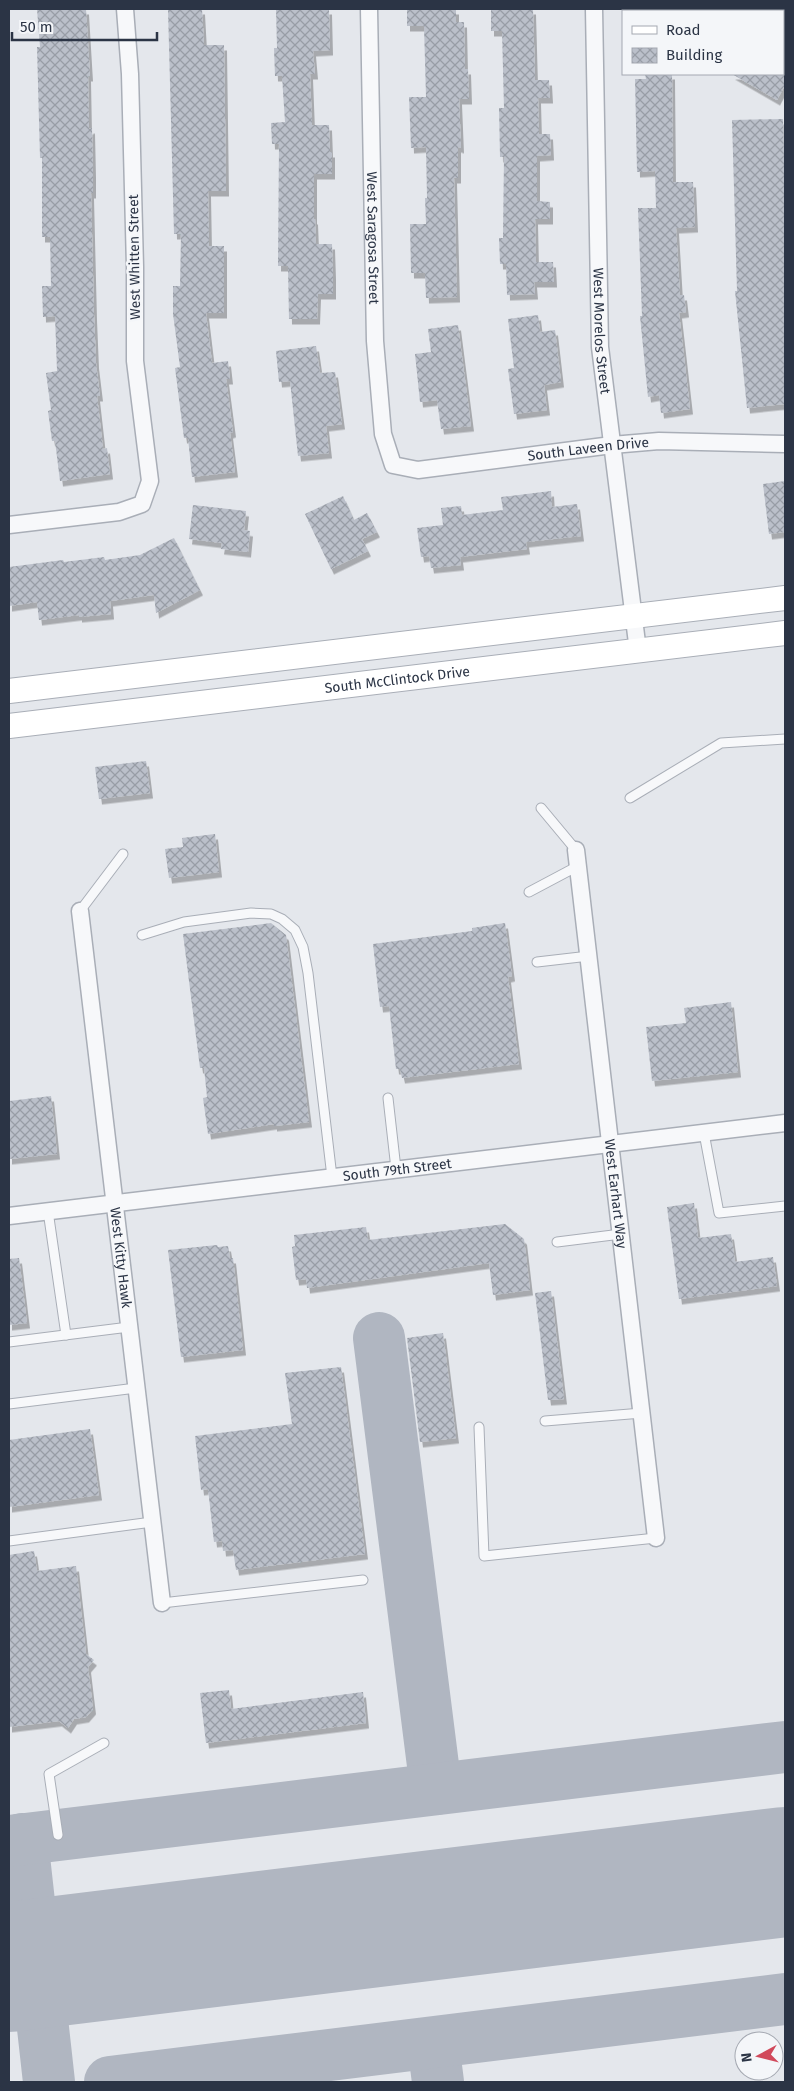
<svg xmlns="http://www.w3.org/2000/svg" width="794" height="2091" font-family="'Fira Sans',sans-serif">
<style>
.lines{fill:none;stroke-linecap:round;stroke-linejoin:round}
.taxiway{stroke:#b0b6c1;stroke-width:52}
.runway{stroke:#b0b6c1;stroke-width:130}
.building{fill:url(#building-cross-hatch);filter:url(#shadow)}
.service-casing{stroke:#a9aeb7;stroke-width:11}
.minor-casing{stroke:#a9aeb7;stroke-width:19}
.secondary-casing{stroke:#a9aeb7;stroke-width:26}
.service{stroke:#f7f8fa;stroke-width:9}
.minor{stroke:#f7f8fa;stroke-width:16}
.secondary{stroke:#fff;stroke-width:24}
.labels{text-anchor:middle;stroke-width:5;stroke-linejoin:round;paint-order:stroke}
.street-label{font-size:14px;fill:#2b3445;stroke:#f4f6f9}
</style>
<defs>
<pattern id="building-cross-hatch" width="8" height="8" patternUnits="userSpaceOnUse" patternTransform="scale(1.25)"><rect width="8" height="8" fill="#bbc0ca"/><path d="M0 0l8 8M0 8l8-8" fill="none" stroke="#989da6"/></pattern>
<filter id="shadow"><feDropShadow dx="3" dy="5.5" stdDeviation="0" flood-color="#0004"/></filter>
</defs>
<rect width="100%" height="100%" fill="#e4e7ec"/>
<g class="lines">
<!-- taxiway -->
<g class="taxiway">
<path d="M 379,1338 L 436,1789"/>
<path d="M 22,1839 L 49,2082"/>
<path d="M 9,1841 L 785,1747"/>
<path d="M 433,2043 L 438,2082"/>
<path d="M 110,2082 L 785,1999"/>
</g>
<!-- runway -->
<path class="runway" d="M 9,1967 L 785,1872"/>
</g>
<!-- building -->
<g class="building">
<path d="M 37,9 L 86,9 L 90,76 L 88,76 L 89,129 L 92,128 L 93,173 L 93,193 L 91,193 L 94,315 L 96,363 L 100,396 L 97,396 L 103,449 L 107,448 L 110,474 L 60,481 L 55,441 L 52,441 L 48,411 L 51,410 L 46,373 L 57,371 L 55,316 L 43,317 L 42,286 L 51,286 L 50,237 L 42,237 L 42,158 L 40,158 L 37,47 L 40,47 Z"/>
<path d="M 168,9 L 202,9 L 204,45 L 224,45 L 226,191 L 208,191 L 209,246 L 224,246 L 224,313 L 206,313 L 212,363 L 228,361 L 230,379 L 226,379 L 233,432 L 230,433 L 235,472 L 192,477 L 188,438 L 184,438 L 175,368 L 180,367 L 173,314 L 173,286 L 180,286 L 181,234 L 174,234 Z"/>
<path d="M 276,9 L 329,9 L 330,50 L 313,51 L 315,74 L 310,74 L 312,125 L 329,125 L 330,152 L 332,152 L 332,174 L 314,174 L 314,219 L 315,219 L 316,244 L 332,244 L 333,274 L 333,294 L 318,294 L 317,319 L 289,319 L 288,266 L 278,266 L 279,144 L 272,144 L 271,123 L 285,122 L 282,76 L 275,76 L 274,48 L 277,48 Z"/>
<path d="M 407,9 L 456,9 L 456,22 L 464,22 L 465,69 L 468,69 L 469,99 L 459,99 L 461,148 L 458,147 L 458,178 L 454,178 L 457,297 L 426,298 L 425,273 L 411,273 L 410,224 L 426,224 L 425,198 L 427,198 L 426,147 L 411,148 L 409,97 L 426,97 L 424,26 L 407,26 Z"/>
<path d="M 491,9 L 533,9 L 535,80 L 549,80 L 550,98 L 538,98 L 539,134 L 550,134 L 551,155 L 537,156 L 537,201 L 550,202 L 550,219 L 535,219 L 536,262 L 553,262 L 554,282 L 534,282 L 535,294 L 507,295 L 506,264 L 500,264 L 499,238 L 503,238 L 504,157 L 500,157 L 499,108 L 504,108 L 502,31 L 491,31 Z"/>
<path d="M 645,74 L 672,74 L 673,182 L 693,182 L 695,227 L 676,228 L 680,295 L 684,295 L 686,312 L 679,313 L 690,409 L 661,413 L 659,395 L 648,397 L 640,316 L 642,316 L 638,208 L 656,208 L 655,171 L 637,172 L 635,79 L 646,79 Z"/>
<path d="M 732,74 L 785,74 L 785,85 L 777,100 Z"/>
<path d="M 783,119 L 784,162 L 785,162 L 785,404 L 747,408 L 735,291 L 737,291 L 732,120 Z"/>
<path d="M 538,315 L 540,332 L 555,330 L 561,382 L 544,385 L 547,410 L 514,414 L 508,369 L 514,368 L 508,319 Z"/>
<path d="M 458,325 L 471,426 L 441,429 L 437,400 L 420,402 L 415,354 L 431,352 L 428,329 Z"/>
<path d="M 316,346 L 320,373 L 335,372 L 342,424 L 326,426 L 329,453 L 298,456 L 290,381 L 279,382 L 276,351 Z"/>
<path d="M 785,481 L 785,532 L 769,534 L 763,484 Z"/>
<path d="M 551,491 L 552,507 L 577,504 L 581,536 L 526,542 L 527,549 L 460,557 L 461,565 L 431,568 L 429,556 L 421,557 L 417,528 L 443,525 L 441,508 L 461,506 L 462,515 L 503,510 L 501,497 Z"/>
<path d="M 343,496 L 354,520 L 367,513 L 377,532 L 362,539 L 368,551 L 331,569 L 305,514 Z"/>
<path d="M 193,505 L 246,511 L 244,530 L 250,531 L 248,552 L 221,549 L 222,543 L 189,539 Z"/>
<path d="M 174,538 L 200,590 L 156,613 L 154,595 L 110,601 L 111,614 L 79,617 L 79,615 L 39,620 L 37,602 L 9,606 L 9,567 L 63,560 L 64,562 L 104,557 L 105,560 L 140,555 Z"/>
<path d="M 146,761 L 150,793 L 99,799 L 95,767 Z"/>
<path d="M 215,834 L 219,872 L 169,878 L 165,849 L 183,847 L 182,838 Z"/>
<path d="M 271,923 L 286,935 L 309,1122 L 274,1126 L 274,1124 L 208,1134 L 203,1098 L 207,1097 L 204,1068 L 200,1068 L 183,934 Z"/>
<path d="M 505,923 L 512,976 L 508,977 L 519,1064 L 402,1078 L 400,1069 L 396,1069 L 389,1006 L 380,1007 L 373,944 L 472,931 L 472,928 Z"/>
<path d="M 731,1002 L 738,1072 L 652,1081 L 646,1027 L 686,1023 L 684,1008 Z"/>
<path d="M 51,1096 L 57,1154 L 9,1159 L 9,1101 Z"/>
<path d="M 694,1203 L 698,1238 L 731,1234 L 735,1262 L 773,1257 L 777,1286 L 679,1299 L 667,1207 Z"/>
<path d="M 505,1224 L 524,1239 L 530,1290 L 493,1295 L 489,1263 L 307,1288 L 306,1279 L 296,1280 L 292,1247 L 295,1246 L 294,1235 L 366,1227 L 368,1240 Z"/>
<path d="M 217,1245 L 218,1247 L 228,1246 L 230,1258 L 233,1258 L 243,1350 L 181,1357 L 168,1250 Z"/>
<path d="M 19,1258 L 27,1323 L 9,1325 L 9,1259 Z"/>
<path d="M 551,1291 L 564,1399 L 548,1400 L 535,1293 Z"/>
<path d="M 443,1333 L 456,1438 L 420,1442 L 407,1338 Z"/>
<path d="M 341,1367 L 365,1554 L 236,1570 L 233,1550 L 223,1551 L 222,1541 L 214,1542 L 208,1489 L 201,1490 L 195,1436 L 292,1424 L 285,1373 Z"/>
<path d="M 90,1429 L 99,1495 L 9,1507 L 9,1440 Z"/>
<path d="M 34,1551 L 37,1571 L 76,1566 L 86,1654 L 94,1660 L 88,1667 L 93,1709 L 86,1717 L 74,1719 L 68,1728 L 59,1721 L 9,1727 L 9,1555 Z"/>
<path d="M 229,1690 L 231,1709 L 363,1692 L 366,1723 L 206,1743 L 200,1693 Z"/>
</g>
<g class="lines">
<defs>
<g id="service">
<path d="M 630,798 L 721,743 L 785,739"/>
<path d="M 541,808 L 576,850"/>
<path d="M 529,892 L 578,866"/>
<path d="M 80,911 L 123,854"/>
<path d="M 142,935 L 184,922 L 251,913 L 271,914 L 282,919 L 295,930 L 303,947 L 308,973 L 332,1177"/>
<path d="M 537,962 L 589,956"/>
<path d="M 388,1098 L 396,1169"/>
<path d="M 704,1133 L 719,1213 L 785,1206"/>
<path d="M 48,1211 L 66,1335"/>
<path d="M 557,1242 L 621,1234"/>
<path d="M 9,1342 L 129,1327"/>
<path d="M 9,1404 L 136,1388"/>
<path d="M 545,1421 L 642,1413"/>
<path d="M 479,1427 L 484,1556 L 656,1538"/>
<path d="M 9,1541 L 152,1522"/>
<path d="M 162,1603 L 363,1580"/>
<path d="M 58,1835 L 49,1774 L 104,1743"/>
</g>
<g id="minor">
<path id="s1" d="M 369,9 L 375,341 L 383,434 L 393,465 L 418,470 L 612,445 L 659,441 L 785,444"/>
<path id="s2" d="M 594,9 L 600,347 L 638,651"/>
<path d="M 9,525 L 119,512 L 142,504 L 150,481 L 135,361 L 135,267 L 130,74 L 125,9"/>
<path id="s3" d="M 576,850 L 656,1538"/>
<path id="s4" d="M 80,911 L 162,1603"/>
<path id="s5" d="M 9,1216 L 785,1123"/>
</g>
<g id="secondary">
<path d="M 9,691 L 785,598"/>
<path id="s6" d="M 9,726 L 785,633"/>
</g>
</defs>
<!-- service casing -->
<use href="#service" class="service-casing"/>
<!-- minor casing -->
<use href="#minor" class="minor-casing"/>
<!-- secondary casing -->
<use href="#secondary" class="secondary-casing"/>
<!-- service -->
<use href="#service" class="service"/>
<!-- minor -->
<use href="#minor" class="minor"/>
<!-- secondary -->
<use href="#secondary" class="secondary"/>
</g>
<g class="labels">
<!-- street labels -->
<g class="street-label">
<text dy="5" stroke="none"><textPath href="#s1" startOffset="229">West Saragosa Street</textPath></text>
<text transform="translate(134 257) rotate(-91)" y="5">West Whitten Street</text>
<text dy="5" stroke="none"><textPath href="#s2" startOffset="322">West Morelos Street</textPath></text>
<text dy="5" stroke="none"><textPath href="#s1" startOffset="655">South Laveen Drive</textPath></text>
<text dy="5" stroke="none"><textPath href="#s6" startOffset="391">South McClintock Drive</textPath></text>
<text dy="5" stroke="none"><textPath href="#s5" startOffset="391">South 79th Street</textPath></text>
<text dy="5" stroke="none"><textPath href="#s3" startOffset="346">West Earhart Way</textPath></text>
<text dy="5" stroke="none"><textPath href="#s4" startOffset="349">West Kitty Hawk</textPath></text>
</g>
</g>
<!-- border -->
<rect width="794" height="2091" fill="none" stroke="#2b3445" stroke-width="20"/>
<!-- legend -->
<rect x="622" y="10" width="162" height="65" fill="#f4f6f9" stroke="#a4a8b1"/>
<rect x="632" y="26" width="25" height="8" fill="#ffffff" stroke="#a4a8b1"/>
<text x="666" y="35" font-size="15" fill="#2b3445">Road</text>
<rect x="632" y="48" width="25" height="15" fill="url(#building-cross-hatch)" stroke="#a4a8b1"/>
<text x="666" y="60" font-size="15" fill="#2b3445">Building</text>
<!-- north arrow -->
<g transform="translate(759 2056) rotate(263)"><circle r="24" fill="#f4f6f9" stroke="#a4a8b1"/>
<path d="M0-4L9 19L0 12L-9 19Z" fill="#d1495b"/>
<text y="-8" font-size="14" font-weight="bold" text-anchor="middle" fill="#2b3445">N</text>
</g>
<!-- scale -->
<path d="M12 32v8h145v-8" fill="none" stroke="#2b3445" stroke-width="2.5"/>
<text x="20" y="32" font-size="15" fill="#2b3445" stroke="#f4f6f9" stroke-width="4" paint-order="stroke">50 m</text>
</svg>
